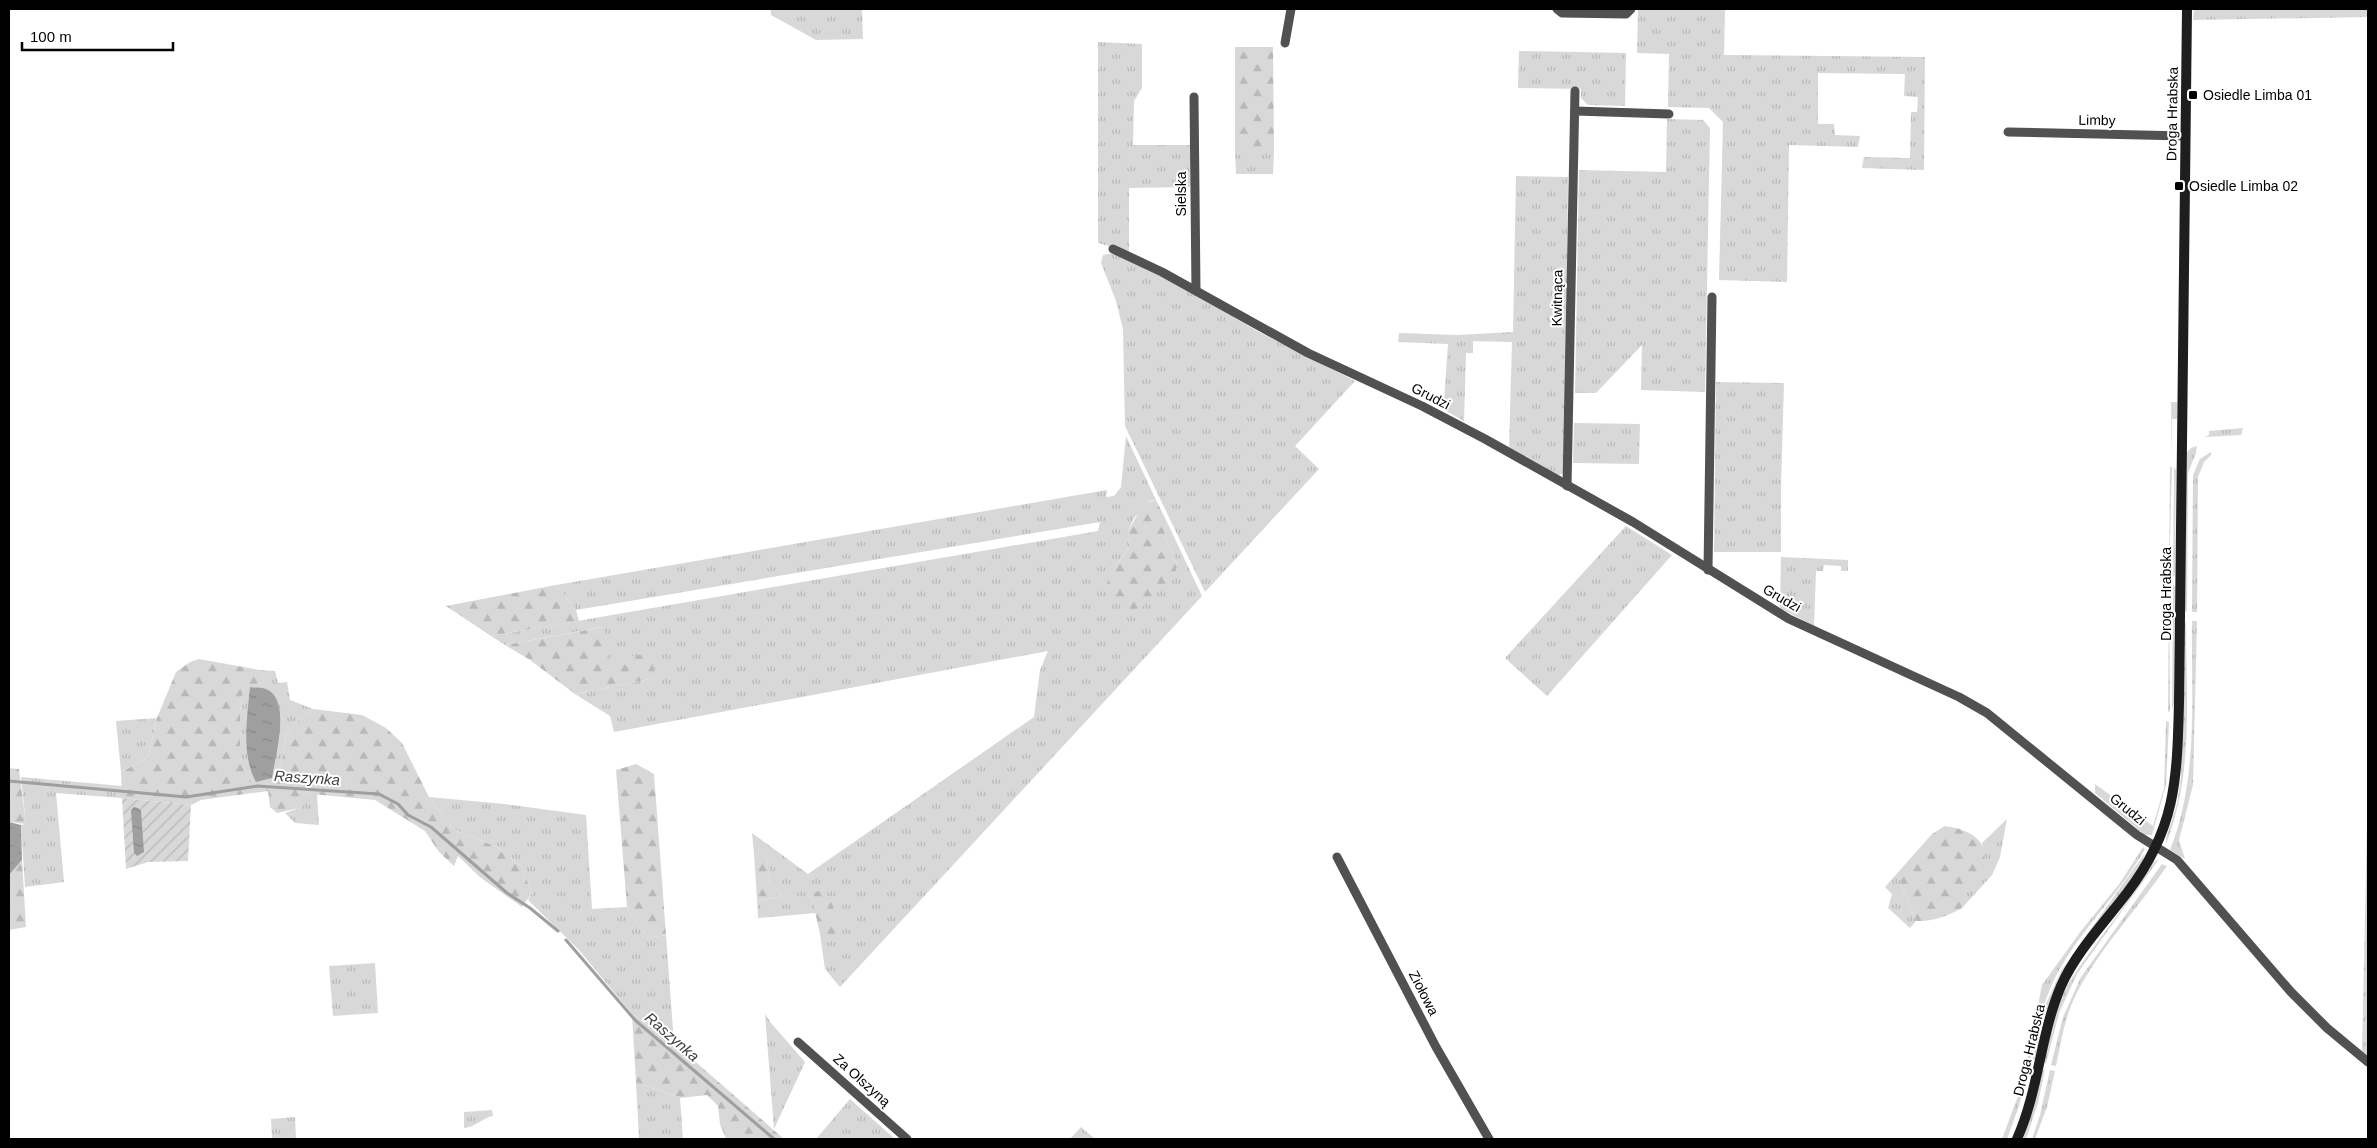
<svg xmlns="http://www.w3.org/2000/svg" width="2377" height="1148" font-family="Arial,sans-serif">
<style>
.grass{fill:url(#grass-tufts)}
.forest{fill:url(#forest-firs)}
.garden{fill:url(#garden-furrows)}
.water{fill:url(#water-ripples)}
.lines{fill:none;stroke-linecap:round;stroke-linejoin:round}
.stream{stroke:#9f9f9f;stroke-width:3}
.street{stroke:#515151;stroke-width:9}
.secondary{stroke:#1e1e1e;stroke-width:10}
.poi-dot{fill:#000;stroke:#fff;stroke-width:2}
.labels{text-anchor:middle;stroke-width:4;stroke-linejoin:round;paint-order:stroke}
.poi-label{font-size:14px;fill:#000;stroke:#fff;text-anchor:start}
.street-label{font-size:14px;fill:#000;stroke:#fff}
.water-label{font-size:15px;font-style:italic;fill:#404040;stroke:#fff}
</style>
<defs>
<pattern id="grass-tufts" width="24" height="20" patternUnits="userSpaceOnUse" patternTransform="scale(1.25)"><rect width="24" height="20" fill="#d8d8d8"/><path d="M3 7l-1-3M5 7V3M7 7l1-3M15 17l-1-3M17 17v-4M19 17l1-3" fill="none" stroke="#b8b8b8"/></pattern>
<pattern id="forest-firs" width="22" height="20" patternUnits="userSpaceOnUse" patternTransform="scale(1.25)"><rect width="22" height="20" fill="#d8d8d8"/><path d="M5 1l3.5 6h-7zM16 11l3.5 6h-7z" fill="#b8b8b8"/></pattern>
<pattern id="garden-furrows" width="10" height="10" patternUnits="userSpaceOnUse" patternTransform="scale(1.25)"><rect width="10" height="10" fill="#d8d8d8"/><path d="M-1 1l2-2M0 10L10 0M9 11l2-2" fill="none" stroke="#b8b8b8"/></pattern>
<pattern id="water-ripples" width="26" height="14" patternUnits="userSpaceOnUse" patternTransform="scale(1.25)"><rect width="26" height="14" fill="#9f9f9f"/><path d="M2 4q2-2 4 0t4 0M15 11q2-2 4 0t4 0" fill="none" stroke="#878787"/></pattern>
</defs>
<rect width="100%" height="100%" fill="#fff"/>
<!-- grass -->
<g class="grass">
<path d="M 771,9 L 862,9 L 863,39 L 816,40 L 771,15 Z"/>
<path d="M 1638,9 L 1725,9 L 1724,55 L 1925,57 L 1924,170 L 1862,168 L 1864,157 L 1910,158 L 1911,112 L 1917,112 L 1918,97 L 1904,96 L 1905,74 L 1818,73 L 1818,124 L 1834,124 L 1835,135 L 1860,136 L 1858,147 L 1789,145 L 1787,282 L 1719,280 L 1723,122 L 1709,108 L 1668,107 L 1669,54 L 1637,53 Z"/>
<path d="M 2194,9 L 2368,9 L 2368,17 L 2193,20 Z"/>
<path d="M 1098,42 L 1142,44 L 1142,88 L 1134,101 L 1133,145 L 1191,145 L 1190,187 L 1129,188 L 1129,252 L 1098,243 Z"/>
<path d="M 1519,51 L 1626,53 L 1625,106 L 1588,105 L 1581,98 L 1581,89 L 1518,88 Z"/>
<path d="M 1667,119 L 1703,120 L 1710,128 L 1705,392 L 1641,390 L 1642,345 L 1596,393 L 1575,393 L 1579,170 L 1666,172 Z"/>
<path d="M 1235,151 L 1274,151 L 1273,174 L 1236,174 Z"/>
<path d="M 1516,176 L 1568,177 L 1565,469 L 1564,473 L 1557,476 L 1509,448 L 1512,342 L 1473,341 L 1473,353 L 1466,353 L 1464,421 L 1437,406 L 1444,401 L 1448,344 L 1398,342 L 1399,333 L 1457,335 L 1513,332 Z"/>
<path d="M 1114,253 L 1169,278 L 1259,332 L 1355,381 L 1295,446 L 1319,469 L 1205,592 L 1125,426 L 1123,329 L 1116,301 L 1101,263 L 1103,255 Z"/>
<path d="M 1716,382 L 1784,383 L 1781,485 L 1781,552 L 1714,552 Z"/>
<path d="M 2171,402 L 2177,402 L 2177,419 L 2172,419 L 2172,460 Z"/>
<path d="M 1574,423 L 1640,424 L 1639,464 L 1573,463 Z"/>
<path d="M 2243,428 L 2241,435 L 2205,437 L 2209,435 L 2209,431 Z"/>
<path d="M 1126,436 L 1156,500 L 1149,501 L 1134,518 L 1128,531 L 1130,545 L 1114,569 L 1177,565 L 1165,537 L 1167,522 L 1202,596 L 840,987 L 825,969 L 820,934 L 837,934 L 811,894 L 816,913 L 758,918 L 757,900 L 781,898 L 780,891 L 770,885 L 767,857 L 754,853 L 752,833 L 808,874 L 1034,717 L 1040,670 L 1048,651 L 614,732 L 610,716 L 575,694 L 655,678 L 609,661 L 602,627 L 505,645 L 491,636 L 1098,531 L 1100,522 L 576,610 L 556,585 L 1107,490 L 1106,497 L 1114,496 L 1121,487 Z"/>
<path d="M 2197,446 L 2196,453 L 2188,473 L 2187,612 L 2184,610 L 2186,453 L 2191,448 Z"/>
<path d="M 2211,452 L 2211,455 L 2204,462 L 2198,477 L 2197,612 L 2192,612 L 2193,475 L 2200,459 Z"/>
<path d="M 2170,467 L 2172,467 L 2169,577 Z"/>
<path d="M 2174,467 L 2176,470 L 2175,575 L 2173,577 Z"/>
<path d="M 1626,526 L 1672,555 L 1547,696 L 1505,658 Z"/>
<path d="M 1781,557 L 1848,560 L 1848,571 L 1841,571 L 1841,566 L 1824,565 L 1823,571 L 1816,571 L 1814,626 L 1780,608 Z"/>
<path d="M 2169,584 L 2170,711 L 2168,712 Z"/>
<path d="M 2173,584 L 2175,587 L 2174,704 L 2172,709 Z"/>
<path d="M 2192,621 L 2197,621 L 2193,785 L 2179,840 L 2185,859 L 2170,850 C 2199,777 2191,698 2192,621 Z"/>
<path d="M 2186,622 C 2186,696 2194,774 2166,844 L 2166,838 L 2177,804 L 2181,777 L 2184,624 Z"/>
<path d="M 260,670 L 275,671 L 278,683 L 287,682 L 290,700 L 313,709 L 296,722 L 286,736 L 281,766 L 269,785 L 251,787 L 240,758 L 240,712 L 244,684 L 264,683 Z"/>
<path d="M 157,718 L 148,758 L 121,772 L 116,721 Z"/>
<path d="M 2166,721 L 2169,722 L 2166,785 L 2152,835 L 2145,835 L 2095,793 L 2095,784 L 2153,826 L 2164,788 Z"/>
<path d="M 21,777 L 122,786 L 122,798 L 56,793 L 64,882 L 25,887 L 21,825 L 26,824 Z"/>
<path d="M 2368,780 L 2368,1056 L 2362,1051 Z"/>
<path d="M 302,793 L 317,794 L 319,825 L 295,823 L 285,813 L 296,809 Z"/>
<path d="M 429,797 L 504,804 L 586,815 L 592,909 L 627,907 L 630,914 L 648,938 L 666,935 L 674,1043 L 632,1014 L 579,950 L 528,900 L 532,893 L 521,866 L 497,847 L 453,829 Z"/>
<path d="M 2007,819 L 2000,857 L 1992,875 L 1962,908 L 1960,901 L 1985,857 L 1982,843 Z"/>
<path d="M 2143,847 L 2145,849 C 2121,892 2085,925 2061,967 C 2044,996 2037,1028 2030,1061 L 2027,1060 L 2042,985 L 2081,931 L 2120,883 Z"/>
<path d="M 2145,853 L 2140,867 L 2055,987 L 2043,1020 L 2035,1059 L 2032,1061 L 2045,1006 L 2061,971 Z"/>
<path d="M 2159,859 L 2077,974 L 2059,1013 L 2046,1064 L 2044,1061 C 2050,1035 2055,1004 2070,981 C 2096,941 2129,903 2154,862 Z"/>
<path d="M 2162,864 L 2167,866 C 2139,907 2094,955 2074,999 C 2064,1020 2061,1043 2056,1066 L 2051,1065 L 2063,1017 L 2081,977 Z"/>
<path d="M 1901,869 L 1901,885 L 1916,921 L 1910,928 L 1888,908 L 1892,894 L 1885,887 Z"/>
<path d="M 375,963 L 378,1013 L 333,1016 L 329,966 Z"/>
<path d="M 765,1014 L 771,1023 L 805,1062 L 774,1129 Z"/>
<path d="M 2025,1065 L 2029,1066 L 2019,1106 L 2007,1139 L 2002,1139 L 2018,1096 Z"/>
<path d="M 2045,1069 L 2038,1103 L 2026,1139 L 2023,1139 L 2034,1107 L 2042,1071 Z"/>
<path d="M 2050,1070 L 2055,1071 L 2047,1107 L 2035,1139 L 2032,1139 L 2040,1115 Z"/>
<path d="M 636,1082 L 680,1098 L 683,1139 L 639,1139 Z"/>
<path d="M 850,1099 L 895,1139 L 816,1139 Z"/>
<path d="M 492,1110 L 493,1116 C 482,1118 476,1127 464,1128 L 464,1112 Z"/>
<path d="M 295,1117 L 296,1138 L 272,1139 L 271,1119 Z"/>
<path d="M 1081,1127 L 1095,1139 L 1070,1139 Z"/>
</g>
<!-- forest -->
<g class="forest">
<path d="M 1235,47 L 1273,47 L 1274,151 L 1235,151 Z"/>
<path d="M 1156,500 L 1167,522 L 1165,537 L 1177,565 L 1175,575 L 1136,613 C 1121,608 1113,598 1107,583 L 1114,569 L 1130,545 L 1128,531 L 1140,510 L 1141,504 Z"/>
<path d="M 556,585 L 576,610 L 579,621 L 491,636 L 446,606 Z"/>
<path d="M 603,627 L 609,660 L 651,653 L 655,678 L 575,694 L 530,660 L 505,645 Z"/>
<path d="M 199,659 L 260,670 L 264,683 L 244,685 L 240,712 L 240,758 L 251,787 L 269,784 L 281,766 L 286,736 L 296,722 L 313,709 L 362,715 L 386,728 L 402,743 L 429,797 L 453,829 L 497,847 L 521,866 L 532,893 L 522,907 L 481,878 L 458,856 L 454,866 L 439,852 L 425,831 L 375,800 L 302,793 L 303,807 L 277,813 L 270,807 L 268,791 L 201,800 L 191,805 L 122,798 L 121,772 L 148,758 L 157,718 L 176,672 L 190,662 Z"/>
<path d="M 636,764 L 654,774 L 666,935 L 648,938 L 630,914 L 627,907 L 616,770 Z"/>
<path d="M 9,768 L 19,769 L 26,824 L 9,822 Z"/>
<path d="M 1945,826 C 1968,829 1992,840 1983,868 C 1979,880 1967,890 1961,901 L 1962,908 C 1947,916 1933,922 1916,921 L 1901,885 L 1901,869 L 1932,834 Z"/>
<path d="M 754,853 L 767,857 L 770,885 L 780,891 L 781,898 L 757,900 Z"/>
<path d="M 22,860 L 26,927 L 9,930 L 9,875 Z"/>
<path d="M 823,889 C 832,898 839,921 837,934 L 820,934 L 811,894 Z"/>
<path d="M 632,1014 L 674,1043 L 784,1139 L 726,1139 L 720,1124 L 718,1106 L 707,1095 L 680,1098 L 636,1082 Z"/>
</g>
<!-- garden -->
<path class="garden" d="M 122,798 L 191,805 L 188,861 L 148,862 L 126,869 Z"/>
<!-- water -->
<g class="water">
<path d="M 250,687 C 254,688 261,687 266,689 C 292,699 275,757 272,778 L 256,782 C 241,755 247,718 250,687 Z"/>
<path d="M 134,807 L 138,808 L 141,811 L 144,852 L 137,856 L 134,853 L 131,810 Z"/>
<path d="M 9,822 L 21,825 L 22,860 L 9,875 Z"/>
</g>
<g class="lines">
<!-- stream -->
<g class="stream">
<path d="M 9,781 L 186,797 L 257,786 L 379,794 L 398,804 L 408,815 L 431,827 L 507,893 L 530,908 L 558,931"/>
<path d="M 566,940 L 635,1020 L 774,1139"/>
</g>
<!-- street -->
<g class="street">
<path d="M 1557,9 L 1562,13 L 1626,14 L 1631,9"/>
<path d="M 1285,43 L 1291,9"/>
<path d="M 1194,97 L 1196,290"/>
<path d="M 1575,111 L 1669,114"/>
<path d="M 2008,132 L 2185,136"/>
<path d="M 1113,249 L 1162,272 L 1308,353 L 1422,406 L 1485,439 L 1633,522 L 1789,619 L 1959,697 L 1987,713 L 2137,835 L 2177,860 L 2291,992 L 2327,1028 L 2368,1062"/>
<path d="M 1567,486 L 1575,91"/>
<path d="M 1708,570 L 1712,297"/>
<path d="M 1337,857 L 1436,1047 L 1489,1139"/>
<path d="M 798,1042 L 907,1139"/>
</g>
<!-- secondary -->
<path class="secondary" d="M 2017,1139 C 2039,1090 2040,1035 2061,986 C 2076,952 2104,923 2127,893 C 2176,829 2177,780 2179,703 L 2187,9"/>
</g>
<!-- markers -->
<g class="poi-dot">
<rect x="2188" y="90" width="10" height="10" rx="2.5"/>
<rect x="2174" y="181" width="10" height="10" rx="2.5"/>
</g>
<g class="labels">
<!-- poi labels -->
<g class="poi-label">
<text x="2203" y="100">Osiedle Limba 01</text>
<text x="2189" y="191">Osiedle Limba 02</text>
</g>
<!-- street labels -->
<g class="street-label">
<text transform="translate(2172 114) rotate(-89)" y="5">Droga Hrabska</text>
<text transform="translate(2097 120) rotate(1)" y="5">Limby</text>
<text transform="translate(1181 194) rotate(-90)" y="5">Sielska</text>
<text transform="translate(1557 298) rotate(-89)" y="5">Kwitnąca</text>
<text transform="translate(1431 396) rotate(27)" y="5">Grudzi</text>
<text transform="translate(2166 594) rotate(-90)" y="5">Droga Hrabska</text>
<text transform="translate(1782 598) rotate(30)" y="5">Grudzi</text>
<text transform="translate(2128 809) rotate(39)" y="5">Grudzi</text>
<text transform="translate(1424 993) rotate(63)" y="5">Ziołowa</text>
<text transform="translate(2029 1050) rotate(-76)" y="5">Droga Hrabska</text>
<text transform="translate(862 1080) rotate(42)" y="5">Za Olszyną</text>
</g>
<!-- water labels -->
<g class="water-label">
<text transform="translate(307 778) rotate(4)" y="5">Raszynka</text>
<text transform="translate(672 1037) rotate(41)" y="5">Raszynka</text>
</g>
</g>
<!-- border -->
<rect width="2377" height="1148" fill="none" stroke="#000000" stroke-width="20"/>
<!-- scale -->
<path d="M22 42v8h151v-8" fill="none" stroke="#000000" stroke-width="2.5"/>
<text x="30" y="42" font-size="15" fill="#000000" stroke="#ffffff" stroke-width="4" paint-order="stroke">100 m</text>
</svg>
